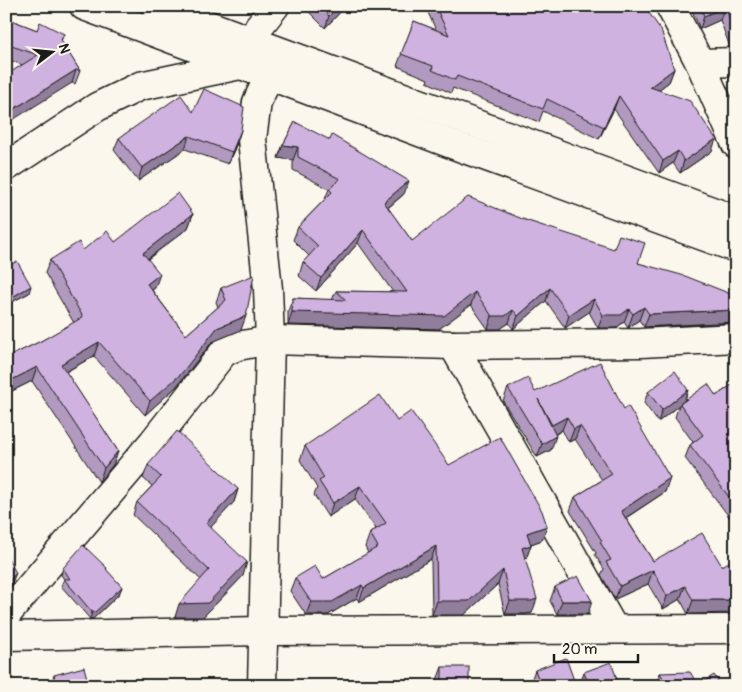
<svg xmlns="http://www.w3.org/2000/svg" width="742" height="692" font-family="Pangolin,sans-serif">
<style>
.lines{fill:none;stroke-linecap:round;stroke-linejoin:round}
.minor-casing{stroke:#1c1c1c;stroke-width:31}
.minor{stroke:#fbf7ec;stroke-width:28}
.wall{fill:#b299c0;stroke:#1c1c1c}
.shaded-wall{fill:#917d9c;stroke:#1c1c1c}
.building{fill:#cfb2df;stroke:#1c1c1c}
</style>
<rect width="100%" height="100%" fill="#fbf7ec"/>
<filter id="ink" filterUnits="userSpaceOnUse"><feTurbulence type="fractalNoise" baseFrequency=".02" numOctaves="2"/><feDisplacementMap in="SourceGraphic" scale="10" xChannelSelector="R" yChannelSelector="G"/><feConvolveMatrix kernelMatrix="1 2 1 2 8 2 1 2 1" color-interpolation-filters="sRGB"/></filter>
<g filter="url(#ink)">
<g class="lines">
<defs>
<g id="minor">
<path d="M 84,6 L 462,148 L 736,248"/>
<path d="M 157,6 L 736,220"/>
<path d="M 670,6 L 700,63 L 736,144"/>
<path d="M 700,63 L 736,62"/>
<path d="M 6,167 L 97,107 L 140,86 L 240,65 L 260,25 L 275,6"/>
<path d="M 453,345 L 614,629"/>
<path d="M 6,615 L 153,442 L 224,352 L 238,346 L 270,340 L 453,345 L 641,343 L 736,338"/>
<path d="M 6,636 L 262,631 L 736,629"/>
<path d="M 262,686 L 270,340 L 268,289 L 252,139 L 257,102 L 269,76"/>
</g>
</defs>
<!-- minor casing -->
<use href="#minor" class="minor-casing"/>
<!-- minor -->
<use href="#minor" class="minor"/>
</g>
<!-- wall -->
<g class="wall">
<path d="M 307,6 L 346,6 L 325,28 L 306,9 Z"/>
<path d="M 425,6 L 645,6 L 674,69 L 669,82 L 658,90 L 712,151 L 680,173 L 673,163 L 659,173 L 614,109 L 599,139 L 543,111 L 539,122 L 453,88 L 451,93 L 427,82 L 428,79 L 397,66 L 414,21 L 436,30 Z"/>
<path d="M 690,6 L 736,6 L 736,47 L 730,47 L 720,20 L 700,29 Z"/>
<path d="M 6,18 L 37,30 L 64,34 L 61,41 L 80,71 L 75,84 L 6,59 Z"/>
<path d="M 193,112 L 237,143 L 228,164 L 185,149 L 138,181 L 114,150 L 119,138 Z"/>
<path d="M 295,122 L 404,194 L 388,208 L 412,241 L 525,220 L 638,263 L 736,296 L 736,323 L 644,327 L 639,320 L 628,328 L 624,322 L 616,328 L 598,328 L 589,312 L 565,328 L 546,301 L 513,329 L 509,323 L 500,329 L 488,329 L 471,305 L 439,329 L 288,325 L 288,311 L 293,298 L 332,300 L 336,291 L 393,292 L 358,243 L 316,291 L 299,276 L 303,262 L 309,256 L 293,240 L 298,227 L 325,199 L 329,189 L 293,170 L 293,160 L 278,158 L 283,145 Z"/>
<path d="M 193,214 L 188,228 L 148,259 L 155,288 L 152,290 L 186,335 L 218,307 L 216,302 L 221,288 L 241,330 L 212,342 L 176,387 L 145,415 L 94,356 L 66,372 L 118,451 L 113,465 L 99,482 L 32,381 L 6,394 L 6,358 L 41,341 L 74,323 L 45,273 L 50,260 L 83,250 L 115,242 Z"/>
<path d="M 6,268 L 29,293 L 6,305 Z"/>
<path d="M 736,382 L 736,514 L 730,518 L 685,458 L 690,445 L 693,442 L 675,417 L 679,405 L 658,422 L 644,403 L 648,392 L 688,390 L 685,400 L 716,396 Z"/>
<path d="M 508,388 L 624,409 L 670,478 L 665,492 L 626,518 L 653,561 L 722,566 L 688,614 L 680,599 L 663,609 L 648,584 L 615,599 L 601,575 L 604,569 L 595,555 L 596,553 L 570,511 L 575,497 L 602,480 L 575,439 L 569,442 L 562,430 L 555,435 L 551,450 L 537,457 L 503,401 Z"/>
<path d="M 397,421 L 449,465 L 547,526 L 542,540 L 531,544 L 531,545 L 526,559 L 525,559 L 532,613 L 526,614 L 505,614 L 498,584 L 464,615 L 432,615 L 431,559 L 359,602 L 357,598 L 328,615 L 306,615 L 290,591 L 295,578 L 323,579 L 368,553 L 365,547 L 370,533 L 376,529 L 355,499 L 328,517 L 314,495 L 317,488 L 300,460 L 305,446 Z"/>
<path d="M 148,465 L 238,489 L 234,502 L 210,527 L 243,576 L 203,617 L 175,617 L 201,580 L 133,515 L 137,502 L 152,486 L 143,478 Z"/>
<path d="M 63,568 L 107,568 L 106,570 L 122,587 L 119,594 L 93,619 L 90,619 L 61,586 L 64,579 L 61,575 Z"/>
<path d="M 555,587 L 588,614 L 557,614 L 550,601 Z"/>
<path d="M 442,667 L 469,686 L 437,686 L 437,680 Z"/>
<path d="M 535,670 L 576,686 L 531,686 L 530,683 Z"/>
<path d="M 584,672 L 617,686 L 584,686 L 582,678 Z"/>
<path d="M 660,673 L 698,685 L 721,686 L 656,686 L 656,685 Z"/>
<path d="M 54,675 L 89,686 L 50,686 Z"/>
</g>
<!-- shaded-wall -->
<g class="shaded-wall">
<path d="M 339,6 L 346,6 L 325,28 L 329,16 Z"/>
<path d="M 725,7 L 720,20 L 700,29 L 704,16 Z"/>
<path d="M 735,34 L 736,47 L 730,47 Z"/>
<path d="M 674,69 L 669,82 L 645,100 L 650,87 Z"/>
<path d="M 76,70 L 72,83 L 6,124 L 6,114 Z"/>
<path d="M 619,96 L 614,109 L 599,139 L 604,127 Z"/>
<path d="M 241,130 L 237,143 L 228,164 L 232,152 Z"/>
<path d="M 189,136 L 185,149 L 138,181 L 142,168 Z"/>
<path d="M 716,139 L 712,151 L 680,173 L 684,161 Z"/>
<path d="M 283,145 L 298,147 L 293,160 L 278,158 Z"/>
<path d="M 678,151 L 673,163 L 659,173 L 663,161 Z"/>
<path d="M 409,181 L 404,194 L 379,215 L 384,202 Z"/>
<path d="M 193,214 L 188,228 L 138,266 L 143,253 Z"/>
<path d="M 363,230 L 358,243 L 316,291 L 321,278 Z"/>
<path d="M 160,274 L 155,288 L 142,297 L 147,284 Z"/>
<path d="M 31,286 L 29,293 L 6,305 L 9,299 Z"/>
<path d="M 550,288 L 546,301 L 513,329 L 518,316 Z"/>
<path d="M 475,292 L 471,305 L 439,329 L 288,325 L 292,312 Z"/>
<path d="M 594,299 L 589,312 L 565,328 L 569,315 Z"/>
<path d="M 644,307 L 639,320 L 628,328 L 633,314 Z"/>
<path d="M 629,309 L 624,322 L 616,328 L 598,328 L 603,315 Z"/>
<path d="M 513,310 L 509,323 L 500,329 L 488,329 L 492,316 Z"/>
<path d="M 736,310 L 735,322 L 644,327 L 649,314 Z"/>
<path d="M 246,316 L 241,330 L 212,342 L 176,387 L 145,415 L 150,401 L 217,328 Z"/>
<path d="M 99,342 L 94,356 L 56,377 L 61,364 Z"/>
<path d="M 37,367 L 32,381 L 6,394 L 6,383 Z"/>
<path d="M 688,390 L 684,401 L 680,404 L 679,405 L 658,422 L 662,410 Z"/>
<path d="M 567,417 L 562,430 L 547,439 L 552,425 Z"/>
<path d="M 580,426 L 575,439 L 569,442 L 574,429 Z"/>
<path d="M 556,436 L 551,450 L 537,457 L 542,444 Z"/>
<path d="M 118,451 L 113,465 L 99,482 L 104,468 Z"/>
<path d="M 670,478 L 665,492 L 616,524 L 621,511 Z"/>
<path d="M 360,486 L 355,499 L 328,517 L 333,503 Z"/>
<path d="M 238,489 L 234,502 L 202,537 L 206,523 Z"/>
<path d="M 736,504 L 736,514 L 730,518 L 735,505 Z"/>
<path d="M 547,526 L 542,540 L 522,547 L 527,533 Z"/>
<path d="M 531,545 L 526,559 L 517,562 L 522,548 Z"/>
<path d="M 436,546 L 431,559 L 359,602 L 364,588 Z"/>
<path d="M 247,562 L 243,576 L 203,617 L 175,617 L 179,604 Z"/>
<path d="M 503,570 L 498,584 L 464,615 L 432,615 L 437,601 Z"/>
<path d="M 653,570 L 648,584 L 615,599 L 620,586 Z"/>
<path d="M 16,573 L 11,585 L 6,591 L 6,584 Z"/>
<path d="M 362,585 L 357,598 L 328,615 L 306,615 L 311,602 Z"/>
<path d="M 685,586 L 680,599 L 663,609 L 667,596 Z"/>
<path d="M 122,587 L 119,594 L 93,619 L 90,619 L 92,612 Z"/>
<path d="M 537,599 L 532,613 L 526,614 L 505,614 L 510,601 Z"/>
<path d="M 693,600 L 736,600 L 736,613 L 688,614 Z"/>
<path d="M 562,601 L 592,601 L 588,614 L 557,614 Z"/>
<path d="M 618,682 L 617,686 L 608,686 Z"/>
</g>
<!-- building -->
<g class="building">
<path d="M 320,6 L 339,6 L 329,16 Z"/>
<path d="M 435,6 L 645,6 L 647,10 L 661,30 L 674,69 L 650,87 L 690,101 L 716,139 L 684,161 L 678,151 L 663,161 L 619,96 L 604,127 L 547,99 L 543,109 L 457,76 L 455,80 L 432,70 L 433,66 L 401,54 L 414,21 L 449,35 Z"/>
<path d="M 700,6 L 736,6 L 736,34 L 725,7 L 704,16 Z"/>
<path d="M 6,18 L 37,30 L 40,22 L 64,34 L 61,40 L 80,71 L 76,70 L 6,114 L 6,75 L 38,55 L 6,44 Z"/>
<path d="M 204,89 L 244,107 L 241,130 L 232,152 L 189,136 L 142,168 L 119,138 L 181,95 L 193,112 Z"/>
<path d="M 295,122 L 330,140 L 332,135 L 409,181 L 384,202 L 412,241 L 468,197 L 525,220 L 614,249 L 619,235 L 645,243 L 638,263 L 685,276 L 736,296 L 736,310 L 649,314 L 644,307 L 633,314 L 629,309 L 621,315 L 603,315 L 594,299 L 569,315 L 550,288 L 518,316 L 513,310 L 505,316 L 492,316 L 475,292 L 444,316 L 292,312 L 293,298 L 346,300 L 336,291 L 407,292 L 363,230 L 321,278 L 303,262 L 318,246 L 298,227 L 332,192 L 329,189 L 340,179 L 298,157 L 298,147 L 283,145 Z"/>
<path d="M 178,193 L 193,214 L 143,253 L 160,274 L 147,284 L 186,335 L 226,300 L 221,288 L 254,275 L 246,316 L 217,328 L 181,374 L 150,401 L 99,342 L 61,364 L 118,451 L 104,468 L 37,367 L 6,383 L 6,358 L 41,341 L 83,317 L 50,260 L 79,242 L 83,250 L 107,231 L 115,242 Z"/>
<path d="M 17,261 L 31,286 L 9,299 L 6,294 L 6,268 Z"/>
<path d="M 600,362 L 624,409 L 628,406 L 670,478 L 621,511 L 653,561 L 702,533 L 722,566 L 736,558 L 736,600 L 693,600 L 685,586 L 667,596 L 653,570 L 620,586 L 606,562 L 611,560 L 600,542 L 602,541 L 575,497 L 612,474 L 580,426 L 574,429 L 567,417 L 552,425 L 538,399 L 556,436 L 542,444 L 508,388 L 528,378 L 535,392 Z"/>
<path d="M 675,371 L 688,390 L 662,410 L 648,392 Z"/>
<path d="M 736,382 L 736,504 L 735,505 L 690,445 L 703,435 L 680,404 L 708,384 L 716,396 Z"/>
<path d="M 380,395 L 397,421 L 411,411 L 449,465 L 500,437 L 542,511 L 547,526 L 527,533 L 531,545 L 522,548 L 537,599 L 531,601 L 510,601 L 503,570 L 469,601 L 437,601 L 436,546 L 364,588 L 362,585 L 332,602 L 311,602 L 295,578 L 315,566 L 323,579 L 378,547 L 370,533 L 386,523 L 360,486 L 333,503 L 319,481 L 324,478 L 305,446 Z"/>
<path d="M 177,431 L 238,489 L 206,523 L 247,562 L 208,603 L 179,604 L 209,570 L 137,502 L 161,477 L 148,465 Z"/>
<path d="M 83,545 L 107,568 L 106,569 L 122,587 L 95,612 L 92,612 L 64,579 L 70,579 L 63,568 Z"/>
<path d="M 6,554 L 16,573 L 6,584 Z"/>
<path d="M 578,576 L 592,601 L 562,601 L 555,587 Z"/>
<path d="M 566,658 L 576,686 L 541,686 L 535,670 Z"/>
<path d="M 611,662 L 618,682 L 608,686 L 589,686 L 584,672 Z"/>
<path d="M 84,667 L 89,686 L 56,686 L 54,675 Z"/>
<rect x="442" y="667" width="27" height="19"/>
<path d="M 690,672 L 698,685 L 714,675 L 721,686 L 668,686 L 660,673 Z"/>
</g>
</g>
<!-- margin -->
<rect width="742" height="692" fill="none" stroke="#fbf7ec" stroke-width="25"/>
<rect x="12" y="12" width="717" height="667" fill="none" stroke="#1c1c1c" stroke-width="2" filter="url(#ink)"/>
<!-- north arrow -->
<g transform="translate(52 52) rotate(74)" stroke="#fbf7ec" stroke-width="4" paint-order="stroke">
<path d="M0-4L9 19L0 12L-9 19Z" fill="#1c1c1c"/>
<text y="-8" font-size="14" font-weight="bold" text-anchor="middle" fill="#1c1c1c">N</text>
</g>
<!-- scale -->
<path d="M554 654v8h84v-8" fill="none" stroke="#1c1c1c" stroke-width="2.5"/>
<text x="562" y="654" font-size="15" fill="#1c1c1c" stroke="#fbf7ec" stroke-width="4" paint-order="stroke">20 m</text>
</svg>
